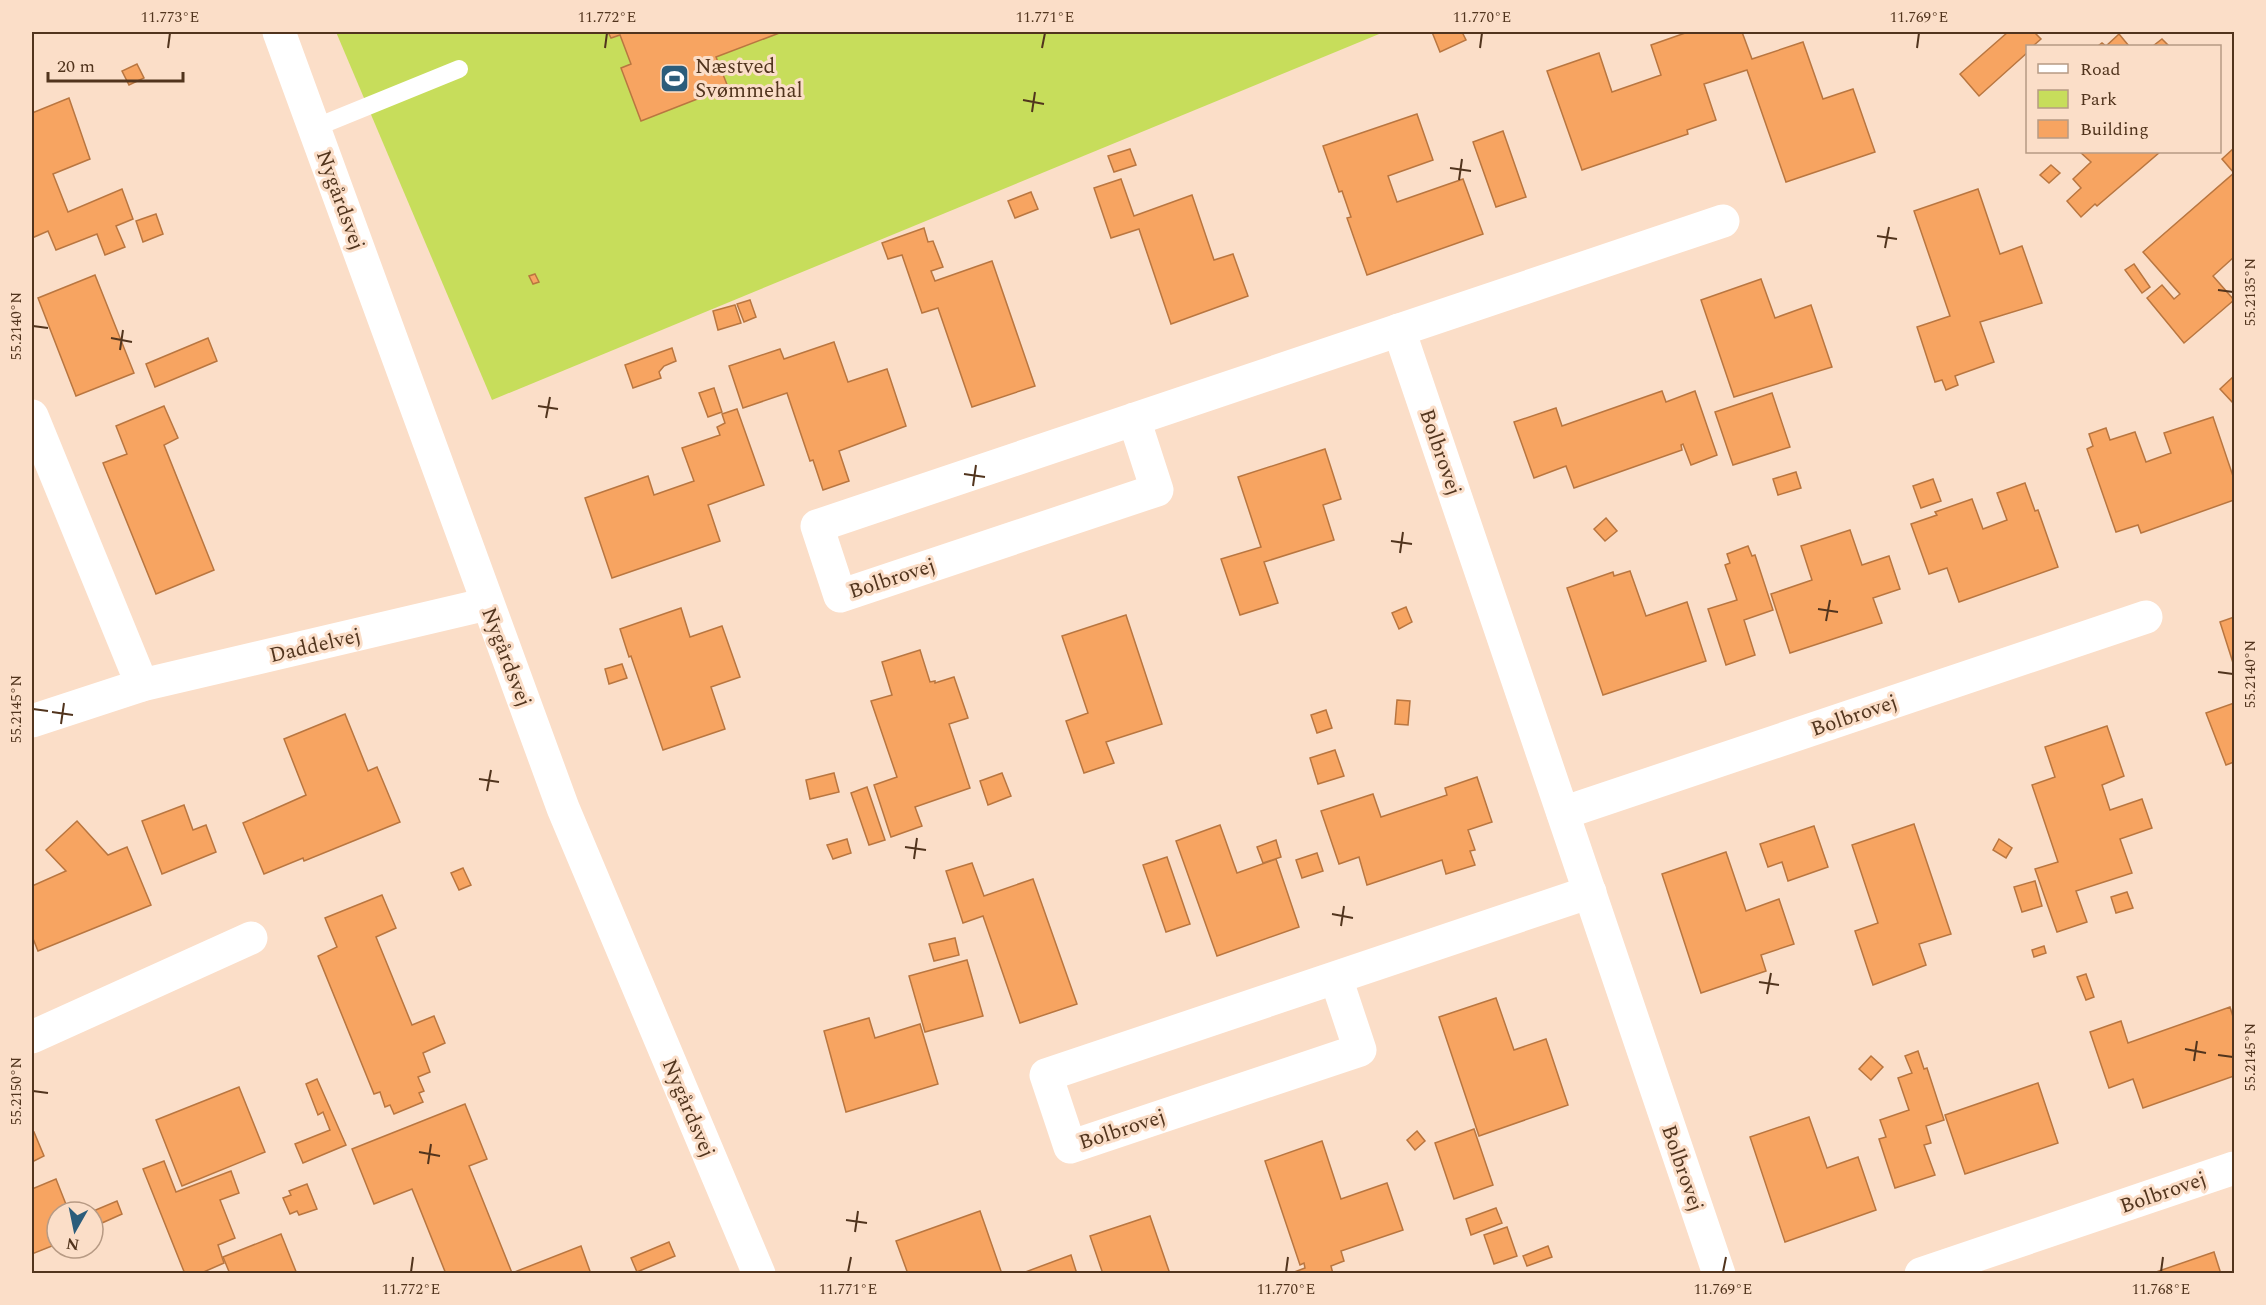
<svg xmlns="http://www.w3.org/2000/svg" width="2266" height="1305" font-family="Spectral,serif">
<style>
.green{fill:#c7dd5b}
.building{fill:#f7a461;stroke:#b97640;stroke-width:1.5}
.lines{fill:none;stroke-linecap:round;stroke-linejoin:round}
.lane{stroke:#fff;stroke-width:18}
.street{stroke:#fff;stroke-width:33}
.ticks{fill:none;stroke:#51341d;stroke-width:2}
.labels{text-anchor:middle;stroke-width:6;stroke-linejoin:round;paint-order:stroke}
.poi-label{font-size:21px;fill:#51341d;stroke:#fbdec8;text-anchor:start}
.street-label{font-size:21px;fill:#51341d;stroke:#fbdec8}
.neatline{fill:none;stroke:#51341d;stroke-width:2}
.ticks-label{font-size:15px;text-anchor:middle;fill:#51341d}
</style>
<rect width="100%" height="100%" fill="#fbdec8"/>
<!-- green -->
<path class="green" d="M 336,32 L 1384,32 L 492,400 Z"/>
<!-- building -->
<g class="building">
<path d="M 608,32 L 782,32 L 716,57 L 728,87 L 641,121 L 621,68 L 631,64 L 620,35 L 611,38 Z"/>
<path d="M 1432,32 L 1462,32 L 1466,40 L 1440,52 Z"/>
<path d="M 1688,32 L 1742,32 L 1752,59 L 1803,42 L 1823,99 L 1853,89 L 1875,152 L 1786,182 L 1747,70 L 1704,84 L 1716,120 L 1687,130 L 1688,134 L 1582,170 L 1547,71 L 1599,53 L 1612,92 L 1661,75 L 1651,45 Z"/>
<path d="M 2008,32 L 2034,32 L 2041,39 L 2033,46 L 2028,46 L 2028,52 L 1979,96 L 1960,74 Z"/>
<path d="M 2119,34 L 2129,46 L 2098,46 L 2102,43 L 2106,46 Z"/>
<path d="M 2162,39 L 2169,46 L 2153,46 Z"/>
<path d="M 137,64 L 144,78 L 129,85 L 122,71 Z"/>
<path d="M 69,98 L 90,159 L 53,174 L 68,212 L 122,189 L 133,219 L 116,226 L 125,247 L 105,255 L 97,234 L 56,250 L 48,231 L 32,238 L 32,113 Z"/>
<path d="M 1417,114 L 1433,160 L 1388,176 L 1397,202 L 1463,179 L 1483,234 L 1367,275 L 1347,218 L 1351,217 L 1342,191 L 1339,192 L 1323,146 Z"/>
<path d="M 1503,131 L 1526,197 L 1496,207 L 1473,142 Z"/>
<path d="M 2234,148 L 2234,173 L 2222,159 Z"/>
<path d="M 1130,149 L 1136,165 L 1114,172 L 1108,156 Z"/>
<path d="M 2080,152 L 2160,152 L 2097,206 L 2095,204 L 2081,217 L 2067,201 L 2081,188 L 2073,179 L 2091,162 Z"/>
<path d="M 2051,165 L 2060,173 L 2049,183 L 2040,175 Z"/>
<path d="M 2234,173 L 2234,257 L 2213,276 L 2234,300 L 2184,343 L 2147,298 L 2162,285 L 2174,299 L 2180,294 L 2143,252 Z"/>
<path d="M 1121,179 L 1134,216 L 1192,195 L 1214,260 L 1233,254 L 1248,296 L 1171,324 L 1139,229 L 1111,238 L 1094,188 Z"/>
<path d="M 1978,189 L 2000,254 L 2022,246 L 2042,303 L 1980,322 L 1994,362 L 1955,376 L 1958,385 L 1946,390 L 1942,380 L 1935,382 L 1917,327 L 1950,316 L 1914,211 Z"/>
<path d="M 1031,192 L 1038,209 L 1015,218 L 1008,201 Z"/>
<path d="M 156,214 L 163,234 L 143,242 L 136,221 Z"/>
<path d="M 924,228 L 928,242 L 933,241 L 943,267 L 931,271 L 935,281 L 992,261 L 1035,386 L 972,407 L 938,308 L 922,313 L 902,255 L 888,259 L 882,243 Z"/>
<path d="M 2134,264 L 2150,287 L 2142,293 L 2125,270 Z"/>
<path d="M 535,274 L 539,282 L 533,284 L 529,276 Z"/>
<path d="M 95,275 L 134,373 L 76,396 L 38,298 Z"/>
<path d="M 1761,279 L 1775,318 L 1811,305 L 1832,367 L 1734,397 L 1701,300 Z"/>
<path d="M 750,300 L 756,317 L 744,322 L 737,304 Z"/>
<path d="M 735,305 L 741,323 L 718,330 L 713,311 Z"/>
<path d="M 208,338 L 217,361 L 155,387 L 146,364 Z"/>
<path d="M 834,342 L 848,382 L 887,369 L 906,426 L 839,451 L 849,481 L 823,490 L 813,460 L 810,461 L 787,393 L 743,408 L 729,366 L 780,349 L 784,359 Z"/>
<path d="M 672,348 L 676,361 L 664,366 L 659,372 L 661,378 L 633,388 L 625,365 Z"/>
<path d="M 2234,376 L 2234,404 L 2220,389 Z"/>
<path d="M 714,388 L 722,412 L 708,417 L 699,393 Z"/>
<path d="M 1662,391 L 1666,402 L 1695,391 L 1717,455 L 1691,465 L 1683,444 L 1681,445 L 1682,450 L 1574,488 L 1566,466 L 1534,478 L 1514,422 L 1556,408 L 1562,426 Z"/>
<path d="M 1772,393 L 1790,447 L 1733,465 L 1715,412 Z"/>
<path d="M 164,406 L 178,438 L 164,445 L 214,570 L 156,594 L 103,463 L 127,454 L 116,426 Z"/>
<path d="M 737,409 L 764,485 L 708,505 L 720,541 L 612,578 L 585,498 L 648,476 L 654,495 L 694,481 L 682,448 L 720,435 L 717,427 L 725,423 L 722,414 Z"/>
<path d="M 2213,417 L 2234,479 L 2234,500 L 2141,533 L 2138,525 L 2116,532 L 2087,449 L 2093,446 L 2089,434 L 2106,428 L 2110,440 L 2135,432 L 2146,462 L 2171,453 L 2164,433 Z"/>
<path d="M 1325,449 L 1341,499 L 1323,505 L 1334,540 L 1264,562 L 1278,603 L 1240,615 L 1221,559 L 1261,547 L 1238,477 Z"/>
<path d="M 1796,472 L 1801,488 L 1778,495 L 1773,479 Z"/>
<path d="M 1933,479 L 1941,501 L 1921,508 L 1913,486 Z"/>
<path d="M 2025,483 L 2035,511 L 2038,510 L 2058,567 L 1959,602 L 1947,568 L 1929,574 L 1911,524 L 1937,515 L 1935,512 L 1972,499 L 1983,529 L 2007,520 L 1997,493 Z"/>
<path d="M 1606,518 L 1617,531 L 1605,541 L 1594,529 Z"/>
<path d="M 1850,530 L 1862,565 L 1889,556 L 1900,589 L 1873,598 L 1882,623 L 1790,653 L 1771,594 L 1812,580 L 1801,546 Z"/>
<path d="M 1748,546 L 1752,556 L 1755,555 L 1773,610 L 1744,620 L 1755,655 L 1726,665 L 1708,609 L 1737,600 L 1725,565 L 1730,563 L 1727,554 Z"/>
<path d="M 1630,571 L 1646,616 L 1687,602 L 1706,661 L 1603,695 L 1567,588 L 1613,572 L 1614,576 Z"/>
<path d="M 1406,607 L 1412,622 L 1399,629 L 1392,613 Z"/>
<path d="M 681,608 L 690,637 L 722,626 L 740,677 L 711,687 L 725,729 L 663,750 L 631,656 L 629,657 L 620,629 Z"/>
<path d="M 1126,615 L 1162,724 L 1106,742 L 1114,763 L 1084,773 L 1066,721 L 1088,713 L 1062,636 Z"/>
<path d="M 2234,617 L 2234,666 L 2220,622 Z"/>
<path d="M 920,650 L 930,682 L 935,681 L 935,683 L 954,677 L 968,718 L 949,724 L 970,788 L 915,807 L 922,826 L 891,837 L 874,785 L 897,777 L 871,701 L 892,695 L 882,662 Z"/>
<path d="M 622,664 L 627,678 L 609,684 L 605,669 Z"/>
<path d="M 1397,700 L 1410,701 L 1408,725 L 1395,724 Z"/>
<path d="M 2234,703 L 2234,762 L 2226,765 L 2206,713 Z"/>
<path d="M 1326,710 L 1332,728 L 1317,733 L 1311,715 Z"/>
<path d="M 345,714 L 368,771 L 377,767 L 400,822 L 304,861 L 303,858 L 264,874 L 243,823 L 306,795 L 284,739 Z"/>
<path d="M 2107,726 L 2124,776 L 2102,785 L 2110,810 L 2142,799 L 2152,828 L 2120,839 L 2132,873 L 2076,891 L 2087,922 L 2057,932 L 2035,869 L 2058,862 L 2032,785 L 2055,777 L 2045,747 Z"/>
<path d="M 1335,750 L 1344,776 L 1318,784 L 1310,758 Z"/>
<path d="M 834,773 L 839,792 L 810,799 L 806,780 Z"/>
<path d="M 1002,773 L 1011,796 L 988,805 L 980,781 Z"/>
<path d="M 1477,777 L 1492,822 L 1468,830 L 1475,850 L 1470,851 L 1475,865 L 1446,874 L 1442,860 L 1367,885 L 1359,857 L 1339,864 L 1321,811 L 1373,794 L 1381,817 L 1447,795 L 1445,788 Z"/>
<path d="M 867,787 L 885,840 L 869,845 L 851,793 Z"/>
<path d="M 184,805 L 193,830 L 206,825 L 216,852 L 162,874 L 142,821 Z"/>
<path d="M 77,821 L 108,855 L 127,847 L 151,905 L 38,951 L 32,936 L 32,886 L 66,871 L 46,850 Z"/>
<path d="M 1914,824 L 1951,934 L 1919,944 L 1926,965 L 1873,985 L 1855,931 L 1878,923 L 1852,845 Z"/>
<path d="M 1220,825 L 1237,873 L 1276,859 L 1299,927 L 1217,956 L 1176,841 Z"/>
<path d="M 1814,826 L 1828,867 L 1788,881 L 1782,862 L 1768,867 L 1760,844 Z"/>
<path d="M 847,839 L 851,853 L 833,859 L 827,845 Z"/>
<path d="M 1999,839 L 2012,848 L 2006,858 L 1993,850 Z"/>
<path d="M 1276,840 L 1281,857 L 1263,863 L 1257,847 Z"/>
<path d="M 1726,852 L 1746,911 L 1779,899 L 1794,944 L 1761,955 L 1766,971 L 1701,993 L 1662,874 Z"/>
<path d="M 1317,853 L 1323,871 L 1302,878 L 1296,860 Z"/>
<path d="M 1167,857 L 1190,924 L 1166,932 L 1143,865 Z"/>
<path d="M 972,863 L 984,896 L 1033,879 L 1077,1004 L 1020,1023 L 983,916 L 963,923 L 946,871 Z"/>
<path d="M 463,868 L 471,885 L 459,890 L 451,873 Z"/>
<path d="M 2035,881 L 2042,906 L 2022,912 L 2014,887 Z"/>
<path d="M 2127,892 L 2133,908 L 2116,913 L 2111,897 Z"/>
<path d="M 382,895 L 396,928 L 376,937 L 412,1025 L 434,1016 L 445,1043 L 423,1053 L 430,1072 L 418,1077 L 424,1091 L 419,1093 L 423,1102 L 394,1114 L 390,1105 L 385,1107 L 380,1092 L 374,1094 L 318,956 L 337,947 L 325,918 Z"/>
<path d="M 955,938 L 959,955 L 934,961 L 929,944 Z"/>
<path d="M 2044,946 L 2046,953 L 2034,957 L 2032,950 Z"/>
<path d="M 967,960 L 983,1016 L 925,1032 L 909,976 Z"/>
<path d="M 2086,974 L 2094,997 L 2086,1000 L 2077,977 Z"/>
<path d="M 1496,998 L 1514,1050 L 1546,1039 L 1568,1105 L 1479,1136 L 1439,1017 Z"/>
<path d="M 2230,1007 L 2234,1020 L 2234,1076 L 2143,1108 L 2133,1079 L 2109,1088 L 2090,1032 L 2121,1021 L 2128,1043 Z"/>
<path d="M 869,1018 L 875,1038 L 920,1024 L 938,1084 L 846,1112 L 824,1031 Z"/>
<path d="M 1918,1051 L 1924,1069 L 1927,1068 L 1944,1120 L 1926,1126 L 1931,1143 L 1924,1145 L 1935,1175 L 1895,1188 L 1879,1139 L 1886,1137 L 1880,1120 L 1909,1110 L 1898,1078 L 1912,1073 L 1905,1056 Z"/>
<path d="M 1871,1056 L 1883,1067 L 1871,1080 L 1859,1069 Z"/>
<path d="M 317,1079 L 346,1145 L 303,1163 L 295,1144 L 330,1130 L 323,1112 L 318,1115 L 306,1084 Z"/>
<path d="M 2038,1083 L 2058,1143 L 1965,1174 L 1945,1115 Z"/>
<path d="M 239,1087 L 265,1152 L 182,1186 L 156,1120 Z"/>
<path d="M 465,1104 L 487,1159 L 469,1166 L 512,1273 L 581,1246 L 591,1274 L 446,1274 L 412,1189 L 374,1204 L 352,1149 Z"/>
<path d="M 1809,1117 L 1827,1168 L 1858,1157 L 1876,1210 L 1785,1242 L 1750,1137 Z"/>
<path d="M 1474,1129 L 1493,1185 L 1454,1199 L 1435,1143 Z"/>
<path d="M 1417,1131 L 1425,1141 L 1415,1150 L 1407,1140 Z"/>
<path d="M 34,1132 L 44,1156 L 32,1162 L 32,1133 Z"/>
<path d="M 1322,1141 L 1341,1199 L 1387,1183 L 1403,1230 L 1341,1251 L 1344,1261 L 1331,1266 L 1333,1274 L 1289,1274 L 1305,1268 L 1304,1263 L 1300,1265 L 1265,1161 Z"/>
<path d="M 164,1161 L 176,1192 L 231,1171 L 239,1193 L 220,1200 L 235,1238 L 218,1245 L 224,1263 L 199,1274 L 185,1274 L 143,1169 Z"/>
<path d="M 56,1179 L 69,1212 L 57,1212 L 57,1244 L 32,1254 L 32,1189 Z"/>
<path d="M 307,1184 L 317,1209 L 299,1215 L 297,1211 L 290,1214 L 283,1198 L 291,1195 L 289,1191 Z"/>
<path d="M 117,1201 L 122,1214 L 93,1227 L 93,1212 L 91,1212 Z"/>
<path d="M 1496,1208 L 1502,1223 L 1471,1235 L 1466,1219 Z"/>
<path d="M 980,1211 L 1002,1274 L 908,1274 L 896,1241 Z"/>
<path d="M 1150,1216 L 1170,1274 L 1103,1274 L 1090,1236 Z"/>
<path d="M 1507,1227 L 1517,1256 L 1494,1264 L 1484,1235 Z"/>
<path d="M 281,1234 L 297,1274 L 230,1274 L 223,1257 Z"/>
<path d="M 669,1242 L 675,1256 L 637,1272 L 631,1258 Z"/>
<path d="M 1548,1246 L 1552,1257 L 1527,1266 L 1523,1256 Z"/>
<path d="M 2214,1252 L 2221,1274 L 2156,1274 L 2156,1272 Z"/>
<path d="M 1071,1255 L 1077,1274 L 1020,1274 Z"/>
</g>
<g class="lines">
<!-- lane -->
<path class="lane" d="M 314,128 L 459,69"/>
<!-- street -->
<g class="street">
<path d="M 279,32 L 563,808 L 759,1274"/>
<path d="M 1399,330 L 1719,1274"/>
<path d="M 32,416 L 142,685"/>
<path d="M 1134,419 L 1157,490 L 840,596 L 817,526 L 1723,221"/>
<path d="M 32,721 L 142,685 L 487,604"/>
<path d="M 1563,813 L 2146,617"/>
<path d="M 1336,978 L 1360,1050 L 1070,1147 L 1046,1075 L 1590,892"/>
<path d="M 32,1037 L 251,938"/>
<path d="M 1921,1274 L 2234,1168"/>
</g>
</g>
<!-- ticks -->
<path class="ticks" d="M 168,48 L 170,33M 605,48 L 607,33M 1042,48 L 1045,33M 1480,48 L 1482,33M 1917,48 L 1919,33M 1023,100 L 1044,104M 1032,112 L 1035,92M 1450,168 L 1471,171M 1459,180 L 1462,159M 1877,236 L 1897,239M 1885,248 L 1889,227M 2218,290 L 2233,292M 33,326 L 48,328M 111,338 L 132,342M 120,350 L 123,330M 538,406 L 558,409M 546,418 L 550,397M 964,474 L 985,477M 973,486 L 976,465M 1391,541 L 1412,544M 1400,553 L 1403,532M 1818,609 L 1838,612M 1826,621 L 1830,600M 2218,672 L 2233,674M 33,709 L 48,711M 52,712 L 73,715M 61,724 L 64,703M 479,779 L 499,782M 487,791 L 491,770M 905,847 L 926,850M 914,859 L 917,838M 1332,914 L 1353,918M 1341,926 L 1344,906M 1759,982 L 1779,985M 1767,994 L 1771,973M 2185,1049 L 2206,1053M 2218,1055 L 2233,1057M 2194,1061 L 2197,1041M 33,1091 L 48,1093M 419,1152 L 440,1156M 428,1164 L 431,1144M 846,1220 L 867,1223M 855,1232 L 858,1211M 411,1272 L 413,1257M 848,1272 L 851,1257M 1286,1272 L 1288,1257M 1723,1272 L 1726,1257M 2161,1272 L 2163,1257"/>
<!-- icons -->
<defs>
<symbol id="stadium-square" viewBox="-11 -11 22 22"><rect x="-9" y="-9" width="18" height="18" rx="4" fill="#2c5d7b" stroke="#fbdec8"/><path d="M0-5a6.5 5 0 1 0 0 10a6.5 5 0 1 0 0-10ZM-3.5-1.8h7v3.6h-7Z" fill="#fff"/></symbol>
</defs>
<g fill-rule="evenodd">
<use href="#stadium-square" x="658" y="62" width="33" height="33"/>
</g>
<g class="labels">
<!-- poi labels -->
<g class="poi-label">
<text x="695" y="73">Næstved<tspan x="695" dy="24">Svømmehal</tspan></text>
</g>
<!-- street labels -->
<g class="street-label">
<text transform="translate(341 200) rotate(70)" y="7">Nygårdsvej</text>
<text transform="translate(1441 452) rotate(71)" y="7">Bolbrovej</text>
<text transform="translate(892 578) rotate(-18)" y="7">Bolbrovej</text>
<text transform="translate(315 645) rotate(-13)" y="7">Daddelvej</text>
<text transform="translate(507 657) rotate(69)" y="7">Nygårdsvej</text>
<text transform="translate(1854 715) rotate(-19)" y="7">Bolbrovej</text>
<text transform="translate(689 1108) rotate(67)" y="7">Nygårdsvej</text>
<text transform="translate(1122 1129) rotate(-18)" y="7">Bolbrovej</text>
<text transform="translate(1683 1168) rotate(71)" y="7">Bolbrovej</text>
<text transform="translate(2163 1192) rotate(-19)" y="7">Bolbrovej</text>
</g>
</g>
<!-- border -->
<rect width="2266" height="1305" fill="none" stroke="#fbdec8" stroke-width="66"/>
<!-- legend -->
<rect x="2026" y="45" width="195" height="108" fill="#fbdec8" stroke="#b79a84" stroke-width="1.5"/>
<rect x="2038" y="64" width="30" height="9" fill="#ffffff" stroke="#b79a84" stroke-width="1.5"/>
<text x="2080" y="75" font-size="18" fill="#51341d">Road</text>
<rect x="2038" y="90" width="30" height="18" fill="#c7dd5b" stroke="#b79a84" stroke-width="1.5"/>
<text x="2080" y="105" font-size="18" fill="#51341d">Park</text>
<rect x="2038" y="120" width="30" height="18" fill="#f7a461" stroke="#b79a84" stroke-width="1.5"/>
<text x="2080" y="135" font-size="18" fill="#51341d">Building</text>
<!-- north arrow -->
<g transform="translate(75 1230) rotate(189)"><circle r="28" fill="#fbdec8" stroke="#b79a84" stroke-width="1.5"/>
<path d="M0-4.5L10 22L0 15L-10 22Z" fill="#2c5d7b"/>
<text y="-9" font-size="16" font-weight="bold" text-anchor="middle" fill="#51341d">N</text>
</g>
<!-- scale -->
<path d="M48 72v9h135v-9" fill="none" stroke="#51341d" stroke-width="3"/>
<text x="57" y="72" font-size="18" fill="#51341d" stroke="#fbdec8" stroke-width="4.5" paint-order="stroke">20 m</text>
<rect x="33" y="33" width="2200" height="1239" class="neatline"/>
<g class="ticks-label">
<text x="170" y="22">11.773°E</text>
<text x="607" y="22">11.772°E</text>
<text x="1045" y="22">11.771°E</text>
<text x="1482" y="22">11.770°E</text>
<text x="1919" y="22">11.769°E</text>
<text transform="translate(2250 292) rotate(-90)" y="5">55.2135°N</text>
<text transform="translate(16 326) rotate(-90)" y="5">55.2140°N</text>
<text transform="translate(2250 674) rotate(-90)" y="5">55.2140°N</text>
<text transform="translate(16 709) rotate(-90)" y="5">55.2145°N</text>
<text transform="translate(2250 1057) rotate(-90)" y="5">55.2145°N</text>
<text transform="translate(16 1091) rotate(-90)" y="5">55.2150°N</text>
<text x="411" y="1294">11.772°E</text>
<text x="848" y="1294">11.771°E</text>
<text x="1286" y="1294">11.770°E</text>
<text x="1723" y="1294">11.769°E</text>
<text x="2161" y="1294">11.768°E</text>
</g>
</svg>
